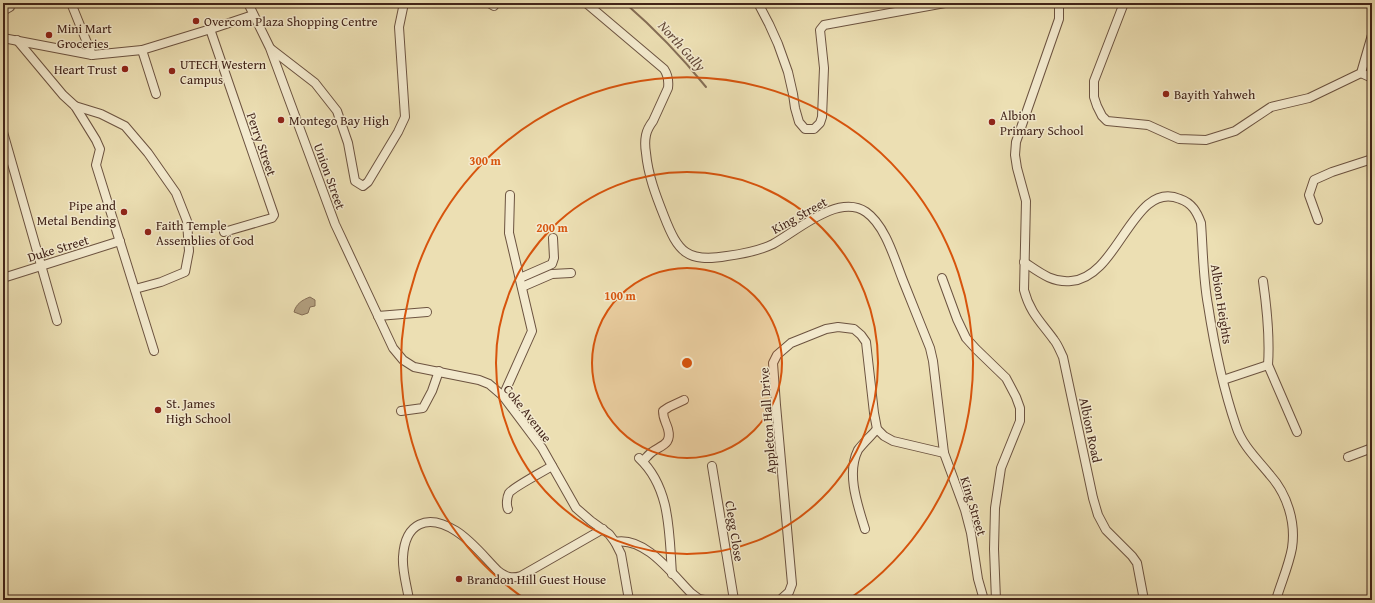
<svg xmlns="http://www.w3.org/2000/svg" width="1375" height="603" font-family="'Gentium Book Plus',serif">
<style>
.water{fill:#b29f7f;stroke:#856e56}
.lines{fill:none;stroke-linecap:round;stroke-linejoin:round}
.stream{stroke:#856e56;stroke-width:2}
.minor-casing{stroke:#6c5340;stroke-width:10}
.minor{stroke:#f3eace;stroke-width:8}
.ring{fill:none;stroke:#d7540d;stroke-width:2}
.poi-dot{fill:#8f2418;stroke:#f3eace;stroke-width:1.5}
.labels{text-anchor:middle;stroke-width:3;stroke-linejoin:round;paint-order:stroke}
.poi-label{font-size:13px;fill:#422419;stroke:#f3eace;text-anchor:start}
.street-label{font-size:13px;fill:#422419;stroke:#f3eace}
.water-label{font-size:14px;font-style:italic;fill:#644938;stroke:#f3eace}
.centre{fill:#d7540d;stroke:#f3eace;stroke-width:2}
.ring-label{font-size:12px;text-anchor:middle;font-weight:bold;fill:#d7540d;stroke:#f3eace;stroke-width:3;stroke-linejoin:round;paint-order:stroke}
</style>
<rect width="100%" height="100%" fill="#ecdfb3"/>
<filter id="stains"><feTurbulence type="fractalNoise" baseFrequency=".005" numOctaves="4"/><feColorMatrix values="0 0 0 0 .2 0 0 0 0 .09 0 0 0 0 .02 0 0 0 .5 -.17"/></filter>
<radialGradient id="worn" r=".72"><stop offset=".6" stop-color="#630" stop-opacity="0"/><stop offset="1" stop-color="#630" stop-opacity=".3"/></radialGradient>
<!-- water -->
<path class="water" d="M 310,297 L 315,300 L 315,306 L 310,307 L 308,313 L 302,315 L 294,312 C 296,304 302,300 310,297 Z"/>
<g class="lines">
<!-- stream -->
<path class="stream" d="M 625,3 C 655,29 681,56 706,87"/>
<defs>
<g id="minor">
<path d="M 71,3 L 92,55"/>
<path d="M 248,3 L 270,48 L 335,224 L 393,348 L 403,360 L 414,367 L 479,380 L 489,384 L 503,396 L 542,448 L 576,508 L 591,521 L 609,534 L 615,542 L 621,554 L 629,600"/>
<path d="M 489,3 L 494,6"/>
<path d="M 586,3 L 664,69 C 668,75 669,80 668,88 C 663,99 658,110 653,121 C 650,125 647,130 646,135 C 645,140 645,147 646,153 C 648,175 656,196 664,216 C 678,252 687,263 727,256 C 742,254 759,251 773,244 C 797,231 838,193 866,212 C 886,226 895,261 904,283 C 913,305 921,326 930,348 L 933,361 L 944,453 L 965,510 L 971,533 L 978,579 L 984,600"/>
<path d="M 758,3 L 769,24 L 778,44 L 788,72 L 793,94 L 795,108 L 799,122 L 805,129 L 814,129 L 820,123 L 822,117 L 824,68 L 820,30 L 824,25 L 945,3"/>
<path d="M 1059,3 L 1059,19 L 1016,142 L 1015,155 L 1017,168 L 1026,201 L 1024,290 C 1030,313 1041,322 1054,340 C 1058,345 1060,351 1063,357 L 1093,498 L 1098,515 L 1106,530 L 1132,556 L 1137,563 L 1144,600"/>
<path d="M 1124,3 L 1094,81 L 1094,97 L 1097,106 L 1102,116 L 1107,121 L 1148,125 L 1179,139 L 1206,140 L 1235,131 L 1271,107 L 1309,98 L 1361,73 L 1372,35"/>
<path d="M 3,11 L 10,7 L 10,3"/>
<path d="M 210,29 L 274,215 L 272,218 L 224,232"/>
<path d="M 3,38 L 92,55 L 142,50 L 214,28 L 253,15"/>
<path d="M 17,40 L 63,95 L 75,106 L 96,140 L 100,149 L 96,165 L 154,351"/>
<path d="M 271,49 L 315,83 L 337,111 L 348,143 L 355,181 L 363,186 L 368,182 L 398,132 L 405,117 L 399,27 L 404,3"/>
<path d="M 142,50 L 156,94"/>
<path d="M 1361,73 L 1372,78"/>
<path d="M 75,106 L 101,114 L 125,126 L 148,153 L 176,193 L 187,221 L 189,251 L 185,272 L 161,282 L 135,289"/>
<path d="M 3,132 L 57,321"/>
<path d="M 1318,220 L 1309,195 L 1314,180 L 1332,172 L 1372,159"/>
<path d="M 1024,262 C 1039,272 1052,283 1071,281 C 1119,278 1133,179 1180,199 C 1192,203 1197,212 1201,223 C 1203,250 1203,278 1208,305 C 1214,344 1223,388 1236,426 C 1242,445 1257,459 1270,475 C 1287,494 1296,522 1292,548 C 1289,565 1281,583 1276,600"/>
<path d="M 3,278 L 120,241"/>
<path d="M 520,278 L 552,264 L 554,258 L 553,238"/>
<path d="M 942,278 L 957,319 L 966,338 L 976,349 L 1006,378 L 1016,397 L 1020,408 L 1020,421 L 1001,468 L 995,508 L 994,549 L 996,600"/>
<path d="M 1263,281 C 1267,309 1270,337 1268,365"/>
<path d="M 522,287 L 552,274 L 571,273"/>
<path d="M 378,316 L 427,312"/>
<path d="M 1223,380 L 1268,365 L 1297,432"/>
<path d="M 503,396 L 532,331 L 509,233 L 510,195"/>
<path d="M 401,411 L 423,408 L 432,391 L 439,371"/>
<path d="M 1348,457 L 1372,448"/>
<path d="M 639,458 C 671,488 669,533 672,574"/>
<path d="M 643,461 C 646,458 649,454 652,452 C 662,445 672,444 668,429 C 666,422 663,419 663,411 L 669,407 L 684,400"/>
<path d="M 712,466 L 734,600"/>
<path d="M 508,509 C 506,505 507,497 509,493 C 512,488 544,471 552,466"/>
<path d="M 865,529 C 858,506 846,474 858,450 C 863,443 871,436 877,429"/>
<path d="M 615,542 C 645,536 672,574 691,593 L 699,599 L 704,600"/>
<path d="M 409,600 C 407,586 402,571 403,557 C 405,523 427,513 456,531 C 472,541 485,558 498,571 C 506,577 511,579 521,576 L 603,529"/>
<path d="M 780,600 L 789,592 L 792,584 L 776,405 L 773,363 L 777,355 L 791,343 L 826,329 L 838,327 L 854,329 L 861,335 L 866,342 L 874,413 L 877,429 L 884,436 L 893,441 L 944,453"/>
</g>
</defs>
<!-- minor casing -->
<use href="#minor" class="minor-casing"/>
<!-- minor -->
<use href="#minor" class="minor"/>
</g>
<!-- distance rings -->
<circle cx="687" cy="363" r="95" fill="#d7540d" fill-opacity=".12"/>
<g class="ring">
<circle cx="687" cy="363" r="95"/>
<circle cx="687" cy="363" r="191"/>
<path d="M525 599A286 286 0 1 1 849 599"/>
</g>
<!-- markers -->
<g class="poi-dot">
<circle cx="196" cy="21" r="4"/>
<circle cx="49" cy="35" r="4"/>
<circle cx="125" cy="69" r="4"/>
<circle cx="172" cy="71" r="4"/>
<circle cx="1166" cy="94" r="4"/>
<circle cx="281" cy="120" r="4"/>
<circle cx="992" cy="122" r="4"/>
<circle cx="124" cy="212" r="4"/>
<circle cx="148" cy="232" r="4"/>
<circle cx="158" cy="410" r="4"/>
<circle cx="459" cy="579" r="4"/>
</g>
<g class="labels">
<!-- poi labels -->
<g class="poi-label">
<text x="204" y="26">Overcom Plaza Shopping Centre</text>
<text x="57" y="33">Mini Mart<tspan x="57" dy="15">Groceries</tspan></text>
<text x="180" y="69">UTECH Western<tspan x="180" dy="15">Campus</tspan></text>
<text x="117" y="74" text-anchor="end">Heart Trust</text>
<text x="1174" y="99">Bayith Yahweh</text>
<text x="1000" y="120">Albion<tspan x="1000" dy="15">Primary School</tspan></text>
<text x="289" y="125">Montego Bay High</text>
<text x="116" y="210" text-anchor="end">Pipe and<tspan x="116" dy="15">Metal Bending</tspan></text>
<text x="156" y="230">Faith Temple<tspan x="156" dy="15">Assemblies of God</tspan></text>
<text x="166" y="408">St. James<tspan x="166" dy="15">High School</tspan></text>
<text x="467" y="584">Brandon Hill Guest House</text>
</g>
<!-- street labels -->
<g class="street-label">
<text transform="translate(262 144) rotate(71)" y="5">Perry Street</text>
<text transform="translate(330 176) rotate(70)" y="5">Union Street</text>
<text transform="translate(799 215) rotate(-29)" y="5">King Street</text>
<text transform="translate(58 248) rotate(-17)" y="5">Duke Street</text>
<text transform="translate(1222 304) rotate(81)" y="5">Albion Heights</text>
<text transform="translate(528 413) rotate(52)" y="5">Coke Avenue</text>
<text transform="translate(767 421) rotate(-94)" y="5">Appleton Hall Drive</text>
<text transform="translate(1091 430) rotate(78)" y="5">Albion Road</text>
<text transform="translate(974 506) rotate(73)" y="5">King Street</text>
<text transform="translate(735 531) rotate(81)" y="5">Clegg Close</text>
</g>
<!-- water labels -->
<g class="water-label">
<text transform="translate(682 46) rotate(48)" y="5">North Gully</text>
</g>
</g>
<circle cx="687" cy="363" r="6" class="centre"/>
<g class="ring-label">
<text x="485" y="165">300 m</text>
<text x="552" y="232">200 m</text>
<text x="620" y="300">100 m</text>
</g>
<!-- margin -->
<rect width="1375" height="603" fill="none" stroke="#ecdfb3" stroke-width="16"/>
<rect x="4" y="4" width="1367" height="595" fill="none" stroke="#422419" stroke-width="2"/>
<rect x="8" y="8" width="1359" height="587" fill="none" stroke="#422419"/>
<rect width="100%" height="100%" filter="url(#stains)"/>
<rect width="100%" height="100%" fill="url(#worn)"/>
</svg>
